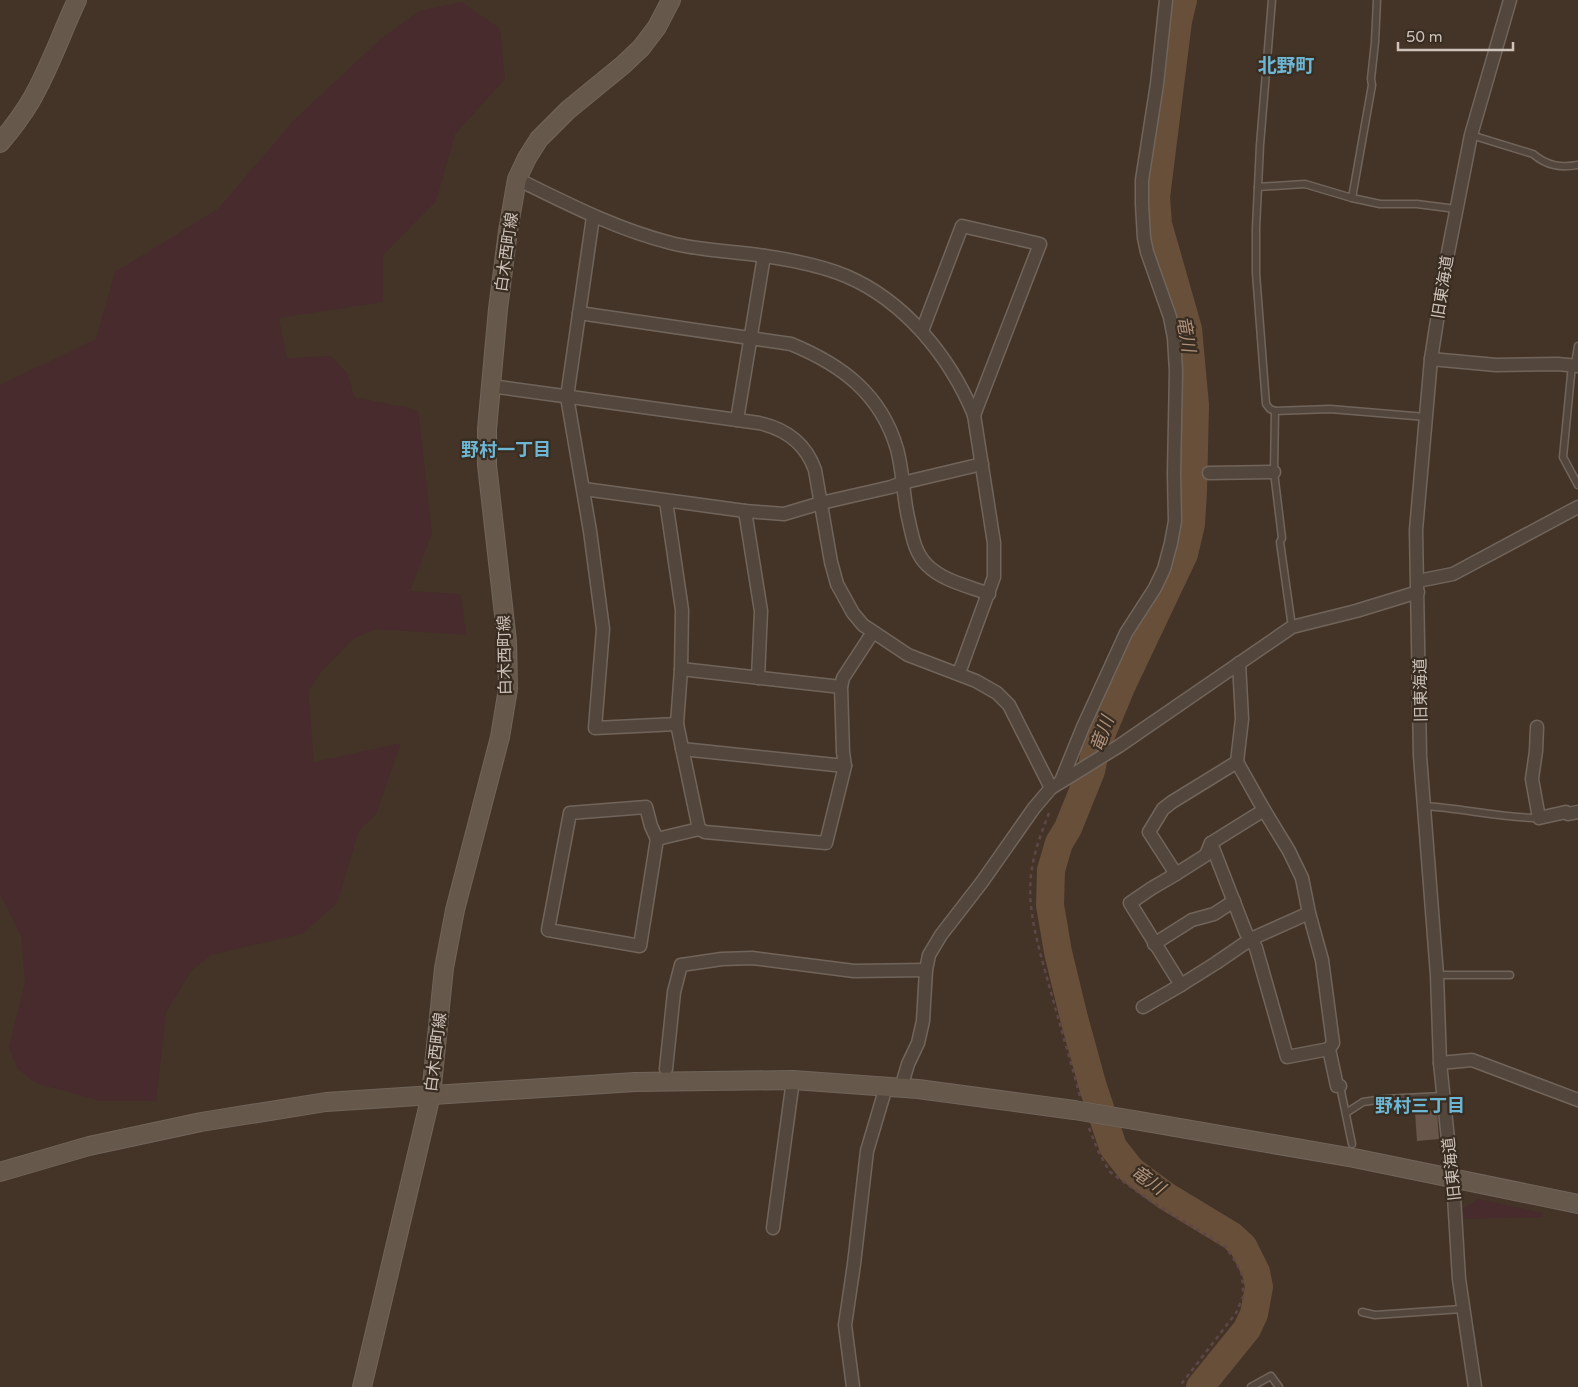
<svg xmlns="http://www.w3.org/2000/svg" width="1578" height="1387" font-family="'Varela Round','Noto Sans JP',sans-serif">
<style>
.green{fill:#472b2d}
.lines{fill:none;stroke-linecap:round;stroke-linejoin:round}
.river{stroke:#684f3a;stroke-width:28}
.building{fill:#68564a}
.lane-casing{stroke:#71655b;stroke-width:9}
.street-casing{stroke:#71655b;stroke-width:15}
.secondary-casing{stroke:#71655b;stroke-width:20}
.path{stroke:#5e4747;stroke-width:2.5;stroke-dasharray:4 4;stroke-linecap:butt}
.lane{stroke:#53473d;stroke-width:6}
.street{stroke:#53473d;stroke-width:12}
.secondary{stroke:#66584b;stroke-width:18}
.secondary-bridge-casing{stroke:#71655b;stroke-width:20;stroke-linecap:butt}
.secondary-bridge{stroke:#66584b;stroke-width:18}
.labels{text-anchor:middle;stroke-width:4.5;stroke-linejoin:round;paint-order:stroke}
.street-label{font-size:16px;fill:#cdc3ba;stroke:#392c21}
.water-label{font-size:18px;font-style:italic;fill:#af927b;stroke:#392c21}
.neighbourhood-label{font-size:18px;font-weight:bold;fill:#6db7d5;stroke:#392c21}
.quarter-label{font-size:19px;font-weight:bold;fill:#6db7d5;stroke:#392c21}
</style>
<rect width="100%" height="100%" fill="#443428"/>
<!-- green -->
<g class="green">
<path d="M 462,2 L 500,29 L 505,79 L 455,134 L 436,201 L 383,255 L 383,302 L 279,318 L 287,358 L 331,356 L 348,374 L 354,397 L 418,410 L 432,533 L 410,591 L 461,594 L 466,635 L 376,629 L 354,638 L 322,671 L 308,691 L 314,762 L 401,743 L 376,814 L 359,830 L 337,903 L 302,934 L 211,955 L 192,970 L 166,1012 L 156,1101 L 101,1101 L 35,1083 L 17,1068 L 9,1047 L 25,982 L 21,936 L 0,893 L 0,385 L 96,339 L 115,272 L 218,209 L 295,119 L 382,38 L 419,11 Z"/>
<path d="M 1478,1199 L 1543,1213 L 1542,1217 L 1465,1219 L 1462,1209 Z"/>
</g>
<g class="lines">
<!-- river -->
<path class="river" d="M 1183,0 L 1178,21 L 1156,197 L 1158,224 L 1188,329 L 1195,405 L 1193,491 L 1191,524 L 1184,554 L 1121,687 L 1096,747 L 1091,771 L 1068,828 L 1059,843 L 1051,870 L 1050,905 L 1058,952 L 1074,1018 L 1093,1087 L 1113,1147 L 1131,1170 L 1166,1196 L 1232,1236 L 1243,1246 L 1256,1272 L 1259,1287 L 1254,1314 L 1247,1329 L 1200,1387"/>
</g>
<!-- building -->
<path class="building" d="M 1437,1110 L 1439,1139 L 1417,1141 L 1415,1112 Z"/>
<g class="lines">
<defs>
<g id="lane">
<path d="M 1272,0 L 1260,145 L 1256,228 L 1256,273 L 1266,404 L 1270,409 L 1275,411 L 1274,472 L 1282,538 L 1280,542 L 1292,627"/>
<path d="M 1471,135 L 1533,154 C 1547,166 1561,168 1578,165"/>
<path d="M 1258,187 L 1305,184 L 1352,198 L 1380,204 L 1417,204 L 1456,209"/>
<path d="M 1352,198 L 1372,85 L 1371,79 L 1375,42 L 1377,0"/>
<path d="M 1575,364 L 1578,346"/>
<path d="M 1572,365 L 1563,457 L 1578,485"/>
<path d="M 1275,411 L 1330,409 L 1426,417"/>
<path d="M 1424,806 C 1462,808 1500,818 1539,818"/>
<path d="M 1437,975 L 1510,975"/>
<path d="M 1340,1086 L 1352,1144"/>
<path d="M 1346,1113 L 1363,1102 L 1384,1099 L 1443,1096"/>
<path d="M 1362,1312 L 1375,1315 L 1462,1309"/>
<path d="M 1251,1387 L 1271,1376 L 1279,1387"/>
</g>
<g id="street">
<path d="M 517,179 C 568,204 616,229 671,243 C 702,251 734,251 765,256 C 792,260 820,265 846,276 C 905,301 950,357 974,415 L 994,543 L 994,577 L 959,673"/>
<path d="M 593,217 L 567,397 L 590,531 L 603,629 L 595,728 L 677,724"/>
<path d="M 579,313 L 791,344 C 842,365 881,394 897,449 C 903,471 903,495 908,517 C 912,534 914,552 927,565 C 943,581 968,586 989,594"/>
<path d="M 922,331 L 962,226 L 1040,244 L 974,415"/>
<path d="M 1431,359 L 1496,365 L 1558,364 L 1578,366"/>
<path d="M 491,386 L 759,423 C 786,429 806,444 815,470 L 831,562 L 837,584 L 853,613 L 863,625 L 908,655 L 976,681 L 997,693 L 1009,705 L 1051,788"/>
<path d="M 737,420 L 764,256"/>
<path d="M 1209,473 L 1274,472"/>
<path d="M 584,489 L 745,511 L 784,514 L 821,503 L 891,487 L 902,483 L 982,464"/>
<path d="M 666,501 L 682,610 L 681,669 L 677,724 L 699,829 L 705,832 L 826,843 L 845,766 L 843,752 L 841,687 L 843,678 L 873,632"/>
<path d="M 745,511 L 761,611 L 758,678"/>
<path d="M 1418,581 L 1453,574 L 1578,507"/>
<path d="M 681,669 L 841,687"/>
<path d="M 1537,727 L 1536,751 L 1532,779 L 1539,818 L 1566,812 L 1568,814 L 1578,812"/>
<path d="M 682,749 L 845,766"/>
<path d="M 1237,762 L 1242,719 L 1239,663"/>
<path d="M 1061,781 L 1083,727 L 1126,633 L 1155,588 L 1164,569 L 1171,543 L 1175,521 L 1174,474 L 1176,371 L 1174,338 L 1170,317 L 1147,252 L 1144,238 L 1142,204 L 1142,180 L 1157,84 L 1166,0"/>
<path d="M 646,807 L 651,826 L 657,839 L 640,946 L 548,930 L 570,813 Z"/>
<path d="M 1264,810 L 1211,843 L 1246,933 L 1251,939 L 1309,913"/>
<path d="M 657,839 L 699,829"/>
<path d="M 1176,874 L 1206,855 L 1211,843"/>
<path d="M 1154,944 L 1192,920 L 1214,914 L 1234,901"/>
<path d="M 1181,985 L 1216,963 L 1251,939 L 1256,948 L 1287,1057 L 1329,1049"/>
<path d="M 1143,1007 L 1181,985 L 1130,903 L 1152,888 L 1176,874 L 1149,832 L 1163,809 L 1172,802 L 1237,762 L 1264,810 L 1289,851 L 1302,878 L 1309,913 L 1322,960 L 1333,1043 L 1329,1049 L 1337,1086 L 1340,1086"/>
<path d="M 1440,1063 L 1472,1060 L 1578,1100"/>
<path d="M 666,1069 L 674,992 L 681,965 L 722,959 L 752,958 L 854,971 L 926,970"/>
<path d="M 901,1088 L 908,1064 L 918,1043 L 923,1021 L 926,970 L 929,955 L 941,935 L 982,882 L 1034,808 L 1051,788 L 1119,746 L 1292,627 L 1356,611 L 1418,592"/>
<path d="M 773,1228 L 793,1080"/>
<path d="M 853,1387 L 845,1325 L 854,1264 L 867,1151 L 886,1087"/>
<path d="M 1475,1387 L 1459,1279 L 1454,1196 L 1440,1063 L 1437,975 L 1420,756 L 1416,530 L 1431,359 L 1446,263 L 1471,135 L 1510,0"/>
</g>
<g id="secondary">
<path d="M 0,143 C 11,130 21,117 30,102 C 49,70 61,34 77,0"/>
<path d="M 1134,1120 L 1354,1158 L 1578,1204"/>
<path d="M 0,1172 L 89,1146 L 201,1122 L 326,1102 L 635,1082 L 793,1080 L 918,1089 L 1074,1110"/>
<path d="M 362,1387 L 431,1095 L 444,968 L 455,910 L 500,737 L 508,689 L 507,641 L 487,465 L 487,429 L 498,309 L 508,231 L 517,179 L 527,158 L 539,139 L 568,110 L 623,65 L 641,48 L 657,27 L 671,0"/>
</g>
</defs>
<!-- lane casing -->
<use href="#lane" class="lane-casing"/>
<!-- street casing -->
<use href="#street" class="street-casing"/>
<!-- secondary casing -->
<use href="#secondary" class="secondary-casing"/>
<!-- path -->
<g class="path">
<path d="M 1049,813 C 1042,831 1035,849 1032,868 C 1025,908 1040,951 1050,989 C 1060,1025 1070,1060 1080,1096"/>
<path d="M 1089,1128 L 1099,1153 L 1110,1172 L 1152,1202 L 1225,1246 L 1235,1261 L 1241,1272 L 1243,1284 L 1243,1297 L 1236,1313 L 1179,1387"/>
</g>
<!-- lane -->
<use href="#lane" class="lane"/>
<!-- street -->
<use href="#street" class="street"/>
<!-- secondary -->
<use href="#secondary" class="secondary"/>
<defs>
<path id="secondary-bridge" d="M 1074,1110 L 1134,1120"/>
</defs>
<!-- secondary-bridge casing -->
<use href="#secondary-bridge" class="secondary-bridge-casing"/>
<!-- secondary-bridge -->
<use href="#secondary-bridge" class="secondary-bridge"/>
</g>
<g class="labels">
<!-- street labels -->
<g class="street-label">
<text transform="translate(506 252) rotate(-82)" y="6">白木西町線</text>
<text transform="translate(1442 287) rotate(-81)" y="6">旧東海道</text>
<text transform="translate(504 655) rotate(-91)" y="6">白木西町線</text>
<text transform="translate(1420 690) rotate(-91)" y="6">旧東海道</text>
<text transform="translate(435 1052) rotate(-83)" y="6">白木西町線</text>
<text transform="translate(1451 1169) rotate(-96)" y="6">旧東海道</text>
</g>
<!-- water labels -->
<g class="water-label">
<text transform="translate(1186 334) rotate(80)" y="6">竜川</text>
<text transform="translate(1102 734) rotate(-70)" y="6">竜川</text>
<text transform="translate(1148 1180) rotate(35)" y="6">竜川</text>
</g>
<!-- neighbourhood labels -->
<g class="neighbourhood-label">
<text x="506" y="456">野村一丁目</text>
<text x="1420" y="1112">野村三丁目</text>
</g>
<!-- quarter labels -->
<g class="quarter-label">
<text x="1286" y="72">北野町</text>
</g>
</g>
<!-- scale -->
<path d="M1398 42v8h115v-8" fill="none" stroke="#cdc3ba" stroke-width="2.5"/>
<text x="1406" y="42" font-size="15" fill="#cdc3ba" stroke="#392c21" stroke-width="4" paint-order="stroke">50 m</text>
</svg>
